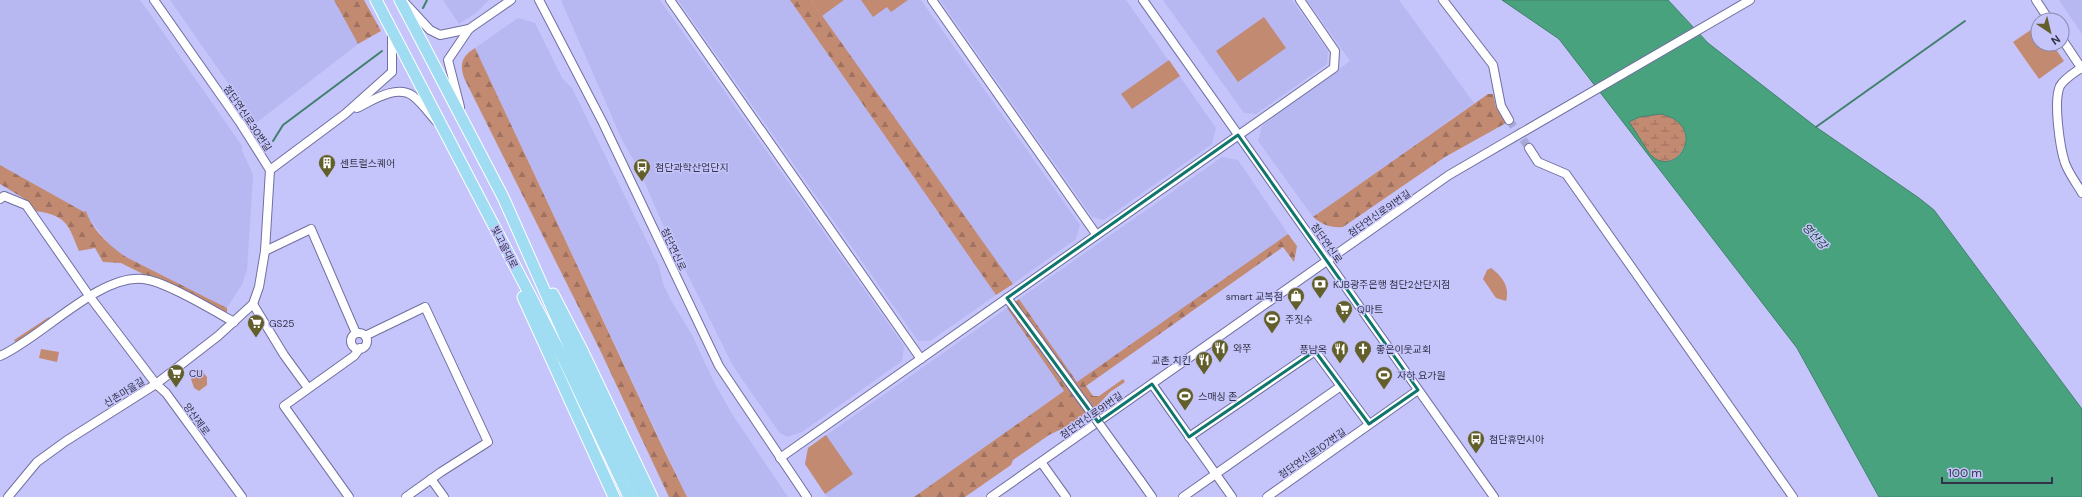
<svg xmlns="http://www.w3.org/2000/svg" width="2082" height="497" font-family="'DM Sans','Noto Sans KR',sans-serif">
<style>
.built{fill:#b7b7f2}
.forest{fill:url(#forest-firs)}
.wetland{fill:url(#wetland-marsh)}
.park{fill:#c38a72}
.water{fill:#49a27e;stroke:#42806e;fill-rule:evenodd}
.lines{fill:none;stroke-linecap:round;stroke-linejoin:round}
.stream{stroke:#42806e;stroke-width:2}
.minor-tunnel{stroke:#a8a8d7;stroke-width:8;stroke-dasharray:8 4;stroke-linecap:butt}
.minor-casing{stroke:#706fa0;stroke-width:10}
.major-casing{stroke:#fff;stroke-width:13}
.minor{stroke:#fff;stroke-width:8}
.major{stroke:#a0dcf2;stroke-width:11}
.minor-bridge-casing{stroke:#706fa0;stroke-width:10;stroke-linecap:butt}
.minor-bridge{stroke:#fff;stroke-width:8}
.marked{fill:none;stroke:#0f766e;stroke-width:3;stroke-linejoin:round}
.labels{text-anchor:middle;stroke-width:3;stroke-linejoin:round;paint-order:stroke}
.street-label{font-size:10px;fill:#333248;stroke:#c5c5fb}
.poi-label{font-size:10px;fill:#333248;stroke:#c5c5fb;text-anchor:start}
.water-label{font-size:11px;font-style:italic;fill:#163d2e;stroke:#c5c5fb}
</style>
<defs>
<pattern id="forest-firs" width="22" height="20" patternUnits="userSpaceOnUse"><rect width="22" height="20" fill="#c38a72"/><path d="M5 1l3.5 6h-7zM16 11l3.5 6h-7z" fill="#9f7160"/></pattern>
<pattern id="wetland-marsh" width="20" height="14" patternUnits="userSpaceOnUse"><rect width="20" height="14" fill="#c38a72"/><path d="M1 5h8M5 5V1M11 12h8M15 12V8" fill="none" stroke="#9f7160"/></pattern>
</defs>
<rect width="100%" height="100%" fill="#c5c5fb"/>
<!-- built -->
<g class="built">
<path d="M 0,0 L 140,0 L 151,15 L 242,146 L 242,151 L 252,172 L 253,178 L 247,270 L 242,284 L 227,308 L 126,257 L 112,248 L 84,212 L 0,165 Z"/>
<path d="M 170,0 L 334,0 L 358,44 L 256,123 Z"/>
<path d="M 443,0 L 489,0 L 477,12 L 459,24 Z"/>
<path d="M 561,0 L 660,0 L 904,346 L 902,361 L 802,432 L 787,437 L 779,432 L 733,366 L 662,223 L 640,171 L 623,142 Z"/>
<path d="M 678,0 L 790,0 L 996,295 L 930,341 L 918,341 Z"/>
<path d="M 811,0 L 921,0 L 1080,225 L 1076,239 L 1013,284 Z"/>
<path d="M 940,0 L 1126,0 L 1216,128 L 1212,144 L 1104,220 L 1092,217 Z"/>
<path d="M 1163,0 L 1292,0 L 1328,51 L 1327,64 L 1256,114 L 1244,113 Z"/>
<path d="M 1307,0 L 1399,0 L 1474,103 L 1313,217 L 1258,141 L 1262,126 L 1350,61 Z"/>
<path d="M 2059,0 L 2082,0 L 2082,34 Z"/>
<path d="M 518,18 L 535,23 L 562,78 L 572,88 L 659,266 L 663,284 L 672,302 L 692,335 L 712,378 L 732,414 L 788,497 L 687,497 L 475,48 Z"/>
<path d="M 1222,157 L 1238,160 L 1288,234 L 1077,382 L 1019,299 Z"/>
<path d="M 1007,308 L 1064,391 L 914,497 L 827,497 L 805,464 L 808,448 Z"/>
</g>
<!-- forest -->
<g class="forest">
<path d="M 334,0 L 364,0 L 381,31 L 358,44 Z"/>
<path d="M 790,0 L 811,0 L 1013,284 L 996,295 Z"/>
<path d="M 475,48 L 663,448 L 687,497 L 669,497 L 600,350 L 465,80 C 459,65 461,57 475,48 Z"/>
<path d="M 1488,94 L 1493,94 L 1496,107 L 1506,123 L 1445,157 L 1343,227 C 1330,228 1323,225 1313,217 Z"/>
<path d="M 0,165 L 84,212 L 86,211 C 92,230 110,246 126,257 L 227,308 L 227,313 L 223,314 L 121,263 L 103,262 L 95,248 L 79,251 C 68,225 68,216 36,211 L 28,201 L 0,184 Z"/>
<path d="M 1288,234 L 1297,246 L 1294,262 L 1283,247 L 1086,386 L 1093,396 L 1099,396 L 1123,379 L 1125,382 L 1110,392 L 1098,405 L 1070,425 L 1049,435 L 1013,460 L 1011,465 L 965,497 L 914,497 L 1064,391 L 1007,308 L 1019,299 L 1077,382 Z"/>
</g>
<!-- wetland -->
<path class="wetland" d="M 1661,114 C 1708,125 1678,177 1653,157 C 1647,153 1635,130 1629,122 L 1639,117 Z"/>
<!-- park -->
<g class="park">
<path d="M 811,0 L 844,0 L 822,16 Z"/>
<path d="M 861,0 L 908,0 L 891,12 L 887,7 L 873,17 Z"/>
<path d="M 1264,17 L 1286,48 L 1238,82 L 1216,51 Z"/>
<path d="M 2038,25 L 2038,44 L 2052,44 L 2064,61 L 2039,79 L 2013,42 Z"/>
<path d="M 1169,60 L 1180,76 L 1132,109 L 1121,94 Z"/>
<path d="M 1491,268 C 1502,276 1510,287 1506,301 L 1496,298 L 1483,279 L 1487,270 Z"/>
<path d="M 49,317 L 52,321 L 17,344 L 14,340 Z"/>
<path d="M 41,349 L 59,352 L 57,362 L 39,358 Z"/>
<path d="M 197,370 L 202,371 L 207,377 L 207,385 L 199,391 L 194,388 L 191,379 Z"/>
<path d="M 826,435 L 853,474 L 825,494 L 805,464 L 808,448 Z"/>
</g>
<!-- water -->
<path class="water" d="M 1502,0 L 1668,0 L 1708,43 L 1816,127 L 1919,198 L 1934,210 L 2082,409 L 2082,497 L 1879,497 L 1797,348 L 1559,39 ZM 1661,114 C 1708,125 1679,177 1653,157 C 1647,152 1636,131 1629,122 L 1639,117 Z"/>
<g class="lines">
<!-- stream -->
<g class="stream">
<path d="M 423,8 L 427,0"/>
<path d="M 1816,127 L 1965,21"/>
<path d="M 273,141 L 283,125 L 382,51"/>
</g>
<!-- minor-tunnel -->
<path class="minor-tunnel" d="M 1509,120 L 1529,148"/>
<defs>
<g id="minor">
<path d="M 154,0 L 241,124 L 270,170 L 345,114 L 392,72 L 392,32"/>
<path d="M 539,0 L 603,123 L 719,366 L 807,497"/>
<path d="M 670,0 L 921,359"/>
<path d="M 932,0 L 1096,234"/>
<path d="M 1143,0 L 1494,497"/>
<path d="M 1443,0 L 1493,65 L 1501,106 L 1509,120"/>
<path d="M 2036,0 L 2049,20"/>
<path d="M 405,3 L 430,30 L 440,35 L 469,29"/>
<path d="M 2062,39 L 2082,69"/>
<path d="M 2081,68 C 2074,73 2065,78 2060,86 C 2053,101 2060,148 2065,163 C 2069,174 2077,184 2082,193"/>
<path d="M 460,107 L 448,60 L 469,29 L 511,0"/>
<path d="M 357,108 C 372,101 396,84 413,96 C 421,102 429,113 436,121"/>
<path d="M 1529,148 L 1538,162 L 1566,174 L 1793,497"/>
<path d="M 0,199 L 4,196 L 26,205 L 90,297 L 156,384 L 166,393 L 242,497"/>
<path d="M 265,251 L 311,229 L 356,333"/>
<path d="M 1007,298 L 1040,342"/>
<path d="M 253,304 L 284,355 L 308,388"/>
<circle cx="359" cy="341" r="8"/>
<path d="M 365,336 L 425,307 L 488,442 L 441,472 L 406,497"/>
<path d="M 0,356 C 41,338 99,274 143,279 C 165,281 214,311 234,322"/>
<path d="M 1152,384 L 1232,497"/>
<path d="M 1189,437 L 1315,351 L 1369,424"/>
<path d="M 780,458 L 1334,68 L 1335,51 L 1300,0"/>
<path d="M 1041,462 L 1066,497"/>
<path d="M 431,479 L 444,497"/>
<path d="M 1140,480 L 1152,497"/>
<path d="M 8,497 L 37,462 L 66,441 L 156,384 L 218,336 L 253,304 L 259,287 L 265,251 L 270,170"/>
<path d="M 349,497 L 284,406 L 354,356 L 360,348"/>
<path d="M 991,497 L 1449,175 L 1750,0"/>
<path d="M 1183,497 L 1341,386"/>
<path d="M 1267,497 L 1418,390"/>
</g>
<g id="major">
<path d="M 376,0 L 564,360 L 629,497"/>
<path d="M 400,0 L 503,197 L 573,355 L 641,497"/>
<path d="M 553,294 L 582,350 L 652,497"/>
<path d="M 523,297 L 614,497"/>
</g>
</defs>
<!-- minor casing -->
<use href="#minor" class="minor-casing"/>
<!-- major casing -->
<use href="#major" class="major-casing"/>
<!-- minor -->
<use href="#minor" class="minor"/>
<!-- major -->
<use href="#major" class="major"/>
<defs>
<path id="minor-bridge" d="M 1040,342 L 1140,480"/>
</defs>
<!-- minor-bridge casing -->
<use href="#minor-bridge" class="minor-bridge-casing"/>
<!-- minor-bridge -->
<use href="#minor-bridge" class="minor-bridge"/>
</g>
<!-- marked area -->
<path class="marked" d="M 1238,135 L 1418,390 L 1369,424 L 1315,351 L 1189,437 L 1152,384 L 1098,422 L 1007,298 Z"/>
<!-- icons -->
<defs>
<symbol id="building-pin" viewBox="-11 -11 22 30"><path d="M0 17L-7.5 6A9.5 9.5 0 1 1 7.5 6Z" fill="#635f2b" stroke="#c5c5fb"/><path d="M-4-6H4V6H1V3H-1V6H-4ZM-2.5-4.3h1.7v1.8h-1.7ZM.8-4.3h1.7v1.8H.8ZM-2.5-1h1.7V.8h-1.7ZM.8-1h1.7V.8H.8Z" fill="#fff"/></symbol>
<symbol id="bus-pin" viewBox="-11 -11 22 30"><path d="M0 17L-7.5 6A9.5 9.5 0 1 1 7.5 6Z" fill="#635f2b" stroke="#c5c5fb"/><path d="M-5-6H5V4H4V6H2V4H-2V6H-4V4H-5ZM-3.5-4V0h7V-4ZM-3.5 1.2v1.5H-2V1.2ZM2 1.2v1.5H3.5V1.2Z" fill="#fff"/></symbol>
<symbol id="bank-pin" viewBox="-11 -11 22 30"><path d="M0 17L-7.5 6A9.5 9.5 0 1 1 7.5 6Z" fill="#635f2b" stroke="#c5c5fb"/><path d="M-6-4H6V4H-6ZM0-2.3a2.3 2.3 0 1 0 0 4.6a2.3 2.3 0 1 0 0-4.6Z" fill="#fff"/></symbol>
<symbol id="shop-pin" viewBox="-11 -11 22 30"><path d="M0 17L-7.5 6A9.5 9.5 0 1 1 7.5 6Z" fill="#635f2b" stroke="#c5c5fb"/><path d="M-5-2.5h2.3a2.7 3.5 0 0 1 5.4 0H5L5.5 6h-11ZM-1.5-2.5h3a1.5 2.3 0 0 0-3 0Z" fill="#fff"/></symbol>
<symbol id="supermarket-pin" viewBox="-11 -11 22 30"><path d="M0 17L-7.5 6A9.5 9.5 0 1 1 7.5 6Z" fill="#635f2b" stroke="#c5c5fb"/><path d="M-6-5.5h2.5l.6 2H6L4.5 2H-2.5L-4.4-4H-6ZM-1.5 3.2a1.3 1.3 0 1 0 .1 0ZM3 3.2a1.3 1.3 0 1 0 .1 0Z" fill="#fff"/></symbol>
<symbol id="stadium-pin" viewBox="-11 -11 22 30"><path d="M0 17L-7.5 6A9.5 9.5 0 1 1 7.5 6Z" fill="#635f2b" stroke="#c5c5fb"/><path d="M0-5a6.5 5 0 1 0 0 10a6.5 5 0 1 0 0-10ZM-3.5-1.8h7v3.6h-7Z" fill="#fff"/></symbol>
<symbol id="restaurant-pin" viewBox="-11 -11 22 30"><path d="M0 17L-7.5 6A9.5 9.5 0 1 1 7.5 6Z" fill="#635f2b" stroke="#c5c5fb"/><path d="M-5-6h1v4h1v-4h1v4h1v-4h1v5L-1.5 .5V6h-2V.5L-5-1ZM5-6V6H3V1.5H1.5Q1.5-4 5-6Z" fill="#fff"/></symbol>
<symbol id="church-pin" viewBox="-11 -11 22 30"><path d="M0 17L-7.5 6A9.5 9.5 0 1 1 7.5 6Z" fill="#635f2b" stroke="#c5c5fb"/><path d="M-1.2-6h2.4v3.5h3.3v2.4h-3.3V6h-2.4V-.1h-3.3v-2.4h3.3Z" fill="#fff"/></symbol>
</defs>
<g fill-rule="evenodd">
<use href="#building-pin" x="317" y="153" width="20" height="27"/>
<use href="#bus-pin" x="632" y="157" width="20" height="27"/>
<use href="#bank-pin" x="1310" y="274" width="20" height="27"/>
<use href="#shop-pin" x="1286" y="286" width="20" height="27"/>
<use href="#supermarket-pin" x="1334" y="299" width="20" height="27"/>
<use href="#stadium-pin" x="1262" y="309" width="20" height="27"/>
<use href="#supermarket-pin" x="246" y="313" width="20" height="27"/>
<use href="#restaurant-pin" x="1210" y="338" width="20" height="27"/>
<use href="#restaurant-pin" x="1330" y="339" width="20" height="27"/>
<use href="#church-pin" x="1353" y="339" width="20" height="27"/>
<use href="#restaurant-pin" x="1194" y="350" width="20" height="27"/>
<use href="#supermarket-pin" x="166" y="363" width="20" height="27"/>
<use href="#stadium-pin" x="1374" y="365" width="20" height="27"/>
<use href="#stadium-pin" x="1175" y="386" width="20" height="27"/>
<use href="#bus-pin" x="1466" y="429" width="20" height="27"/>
</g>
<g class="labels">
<!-- street labels -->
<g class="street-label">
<text transform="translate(248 118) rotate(56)" y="4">첨단연신로30번길</text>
<text transform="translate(1379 213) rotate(-35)" y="4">첨단연신로91번길</text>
<text transform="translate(1327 243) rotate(55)" y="4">첨단연신로</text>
<text transform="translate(505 247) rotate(63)" y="4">빛고을대로</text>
<text transform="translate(674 249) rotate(65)" y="4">첨단연신로</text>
<text transform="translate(124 392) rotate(-32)" y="4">신촌마을길</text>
<text transform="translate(1091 415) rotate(-35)" y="4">첨단연신로91번길</text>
<text transform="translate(197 419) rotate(54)" y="4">양산제로</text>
<text transform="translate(1312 453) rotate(-35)" y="4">첨단연신로107번길</text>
</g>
<!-- poi labels -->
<g class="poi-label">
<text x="340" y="167">센트럴스퀘어</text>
<text x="655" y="171">첨단과학산업단지</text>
<text x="1333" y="288">KJB광주은행 첨단2산단지점</text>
<text x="1283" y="300" text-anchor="end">smart 교복점</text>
<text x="1357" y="313">Q마트</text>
<text x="1285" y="323">주짓수</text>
<text x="269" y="327">GS25</text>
<text x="1233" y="352">와쭈</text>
<text x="1327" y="353" text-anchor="end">풍남옥</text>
<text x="1376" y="353">좋은이웃교회</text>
<text x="1191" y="364" text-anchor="end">교촌 치킨</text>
<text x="189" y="377">CU</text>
<text x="1397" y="379">자하 요가원</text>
<text x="1198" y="400">스매싱 존</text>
<text x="1489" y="443">첨단휴먼시아</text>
</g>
<!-- water labels -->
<g class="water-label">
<text transform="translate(1815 236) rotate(48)" y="4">영산강</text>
</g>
</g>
<!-- north arrow -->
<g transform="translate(2050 32) rotate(145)"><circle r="19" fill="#c5c5fb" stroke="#8b8ab3"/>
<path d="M0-3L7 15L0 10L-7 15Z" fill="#635f2b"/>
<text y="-6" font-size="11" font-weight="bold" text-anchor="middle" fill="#333248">N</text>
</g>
<!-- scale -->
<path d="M1942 477v6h110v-6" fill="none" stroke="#333248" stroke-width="2"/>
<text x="1948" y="477" font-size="12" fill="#333248" stroke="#c5c5fb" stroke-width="3" paint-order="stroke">100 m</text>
</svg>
